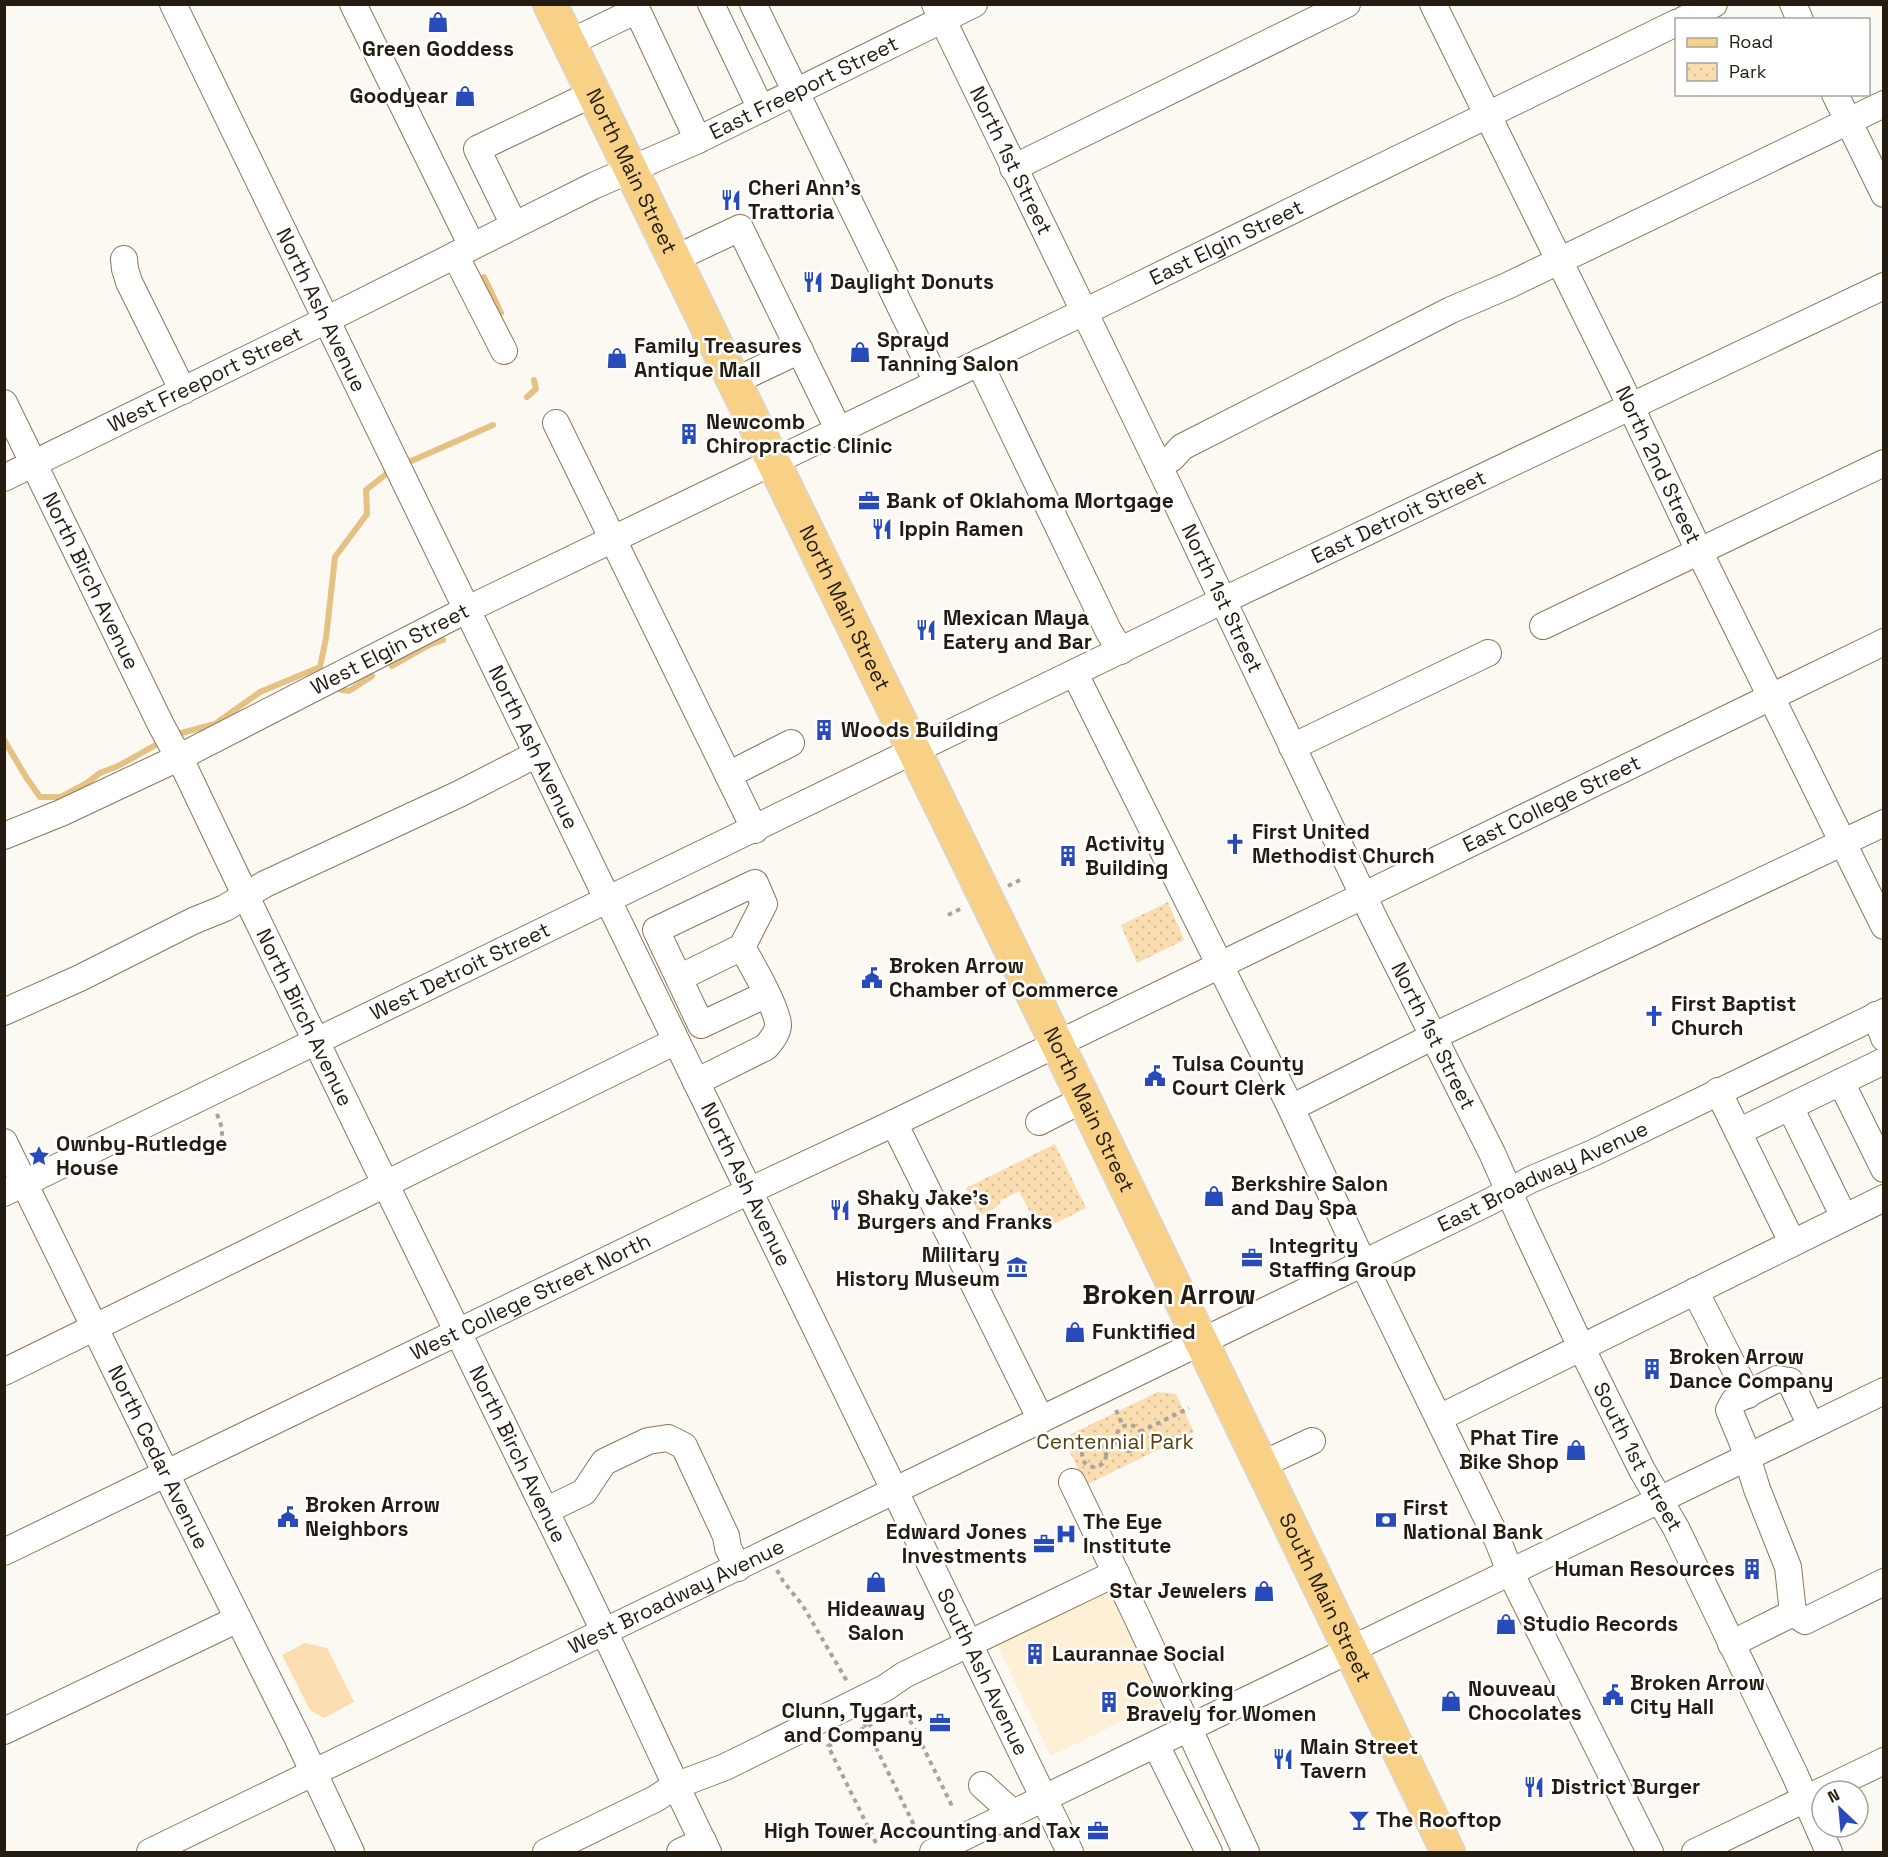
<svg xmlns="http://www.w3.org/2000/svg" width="1888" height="1857" font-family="'Space Grotesk',sans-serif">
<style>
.built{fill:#feefd7}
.green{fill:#faddb0}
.park{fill:url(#park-dots)}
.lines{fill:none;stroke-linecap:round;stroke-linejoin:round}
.stream{stroke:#e6c184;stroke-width:6}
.minor-casing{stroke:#8a775a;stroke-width:28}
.major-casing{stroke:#d8d6d4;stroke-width:36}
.path{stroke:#a9a49b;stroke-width:4;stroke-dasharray:4.5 4.5;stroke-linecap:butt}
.minor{stroke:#fff;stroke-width:26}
.major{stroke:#f8d186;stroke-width:33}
.labels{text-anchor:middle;stroke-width:5;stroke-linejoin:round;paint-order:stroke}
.poi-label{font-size:21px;font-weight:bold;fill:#241c10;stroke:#fff;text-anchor:start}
.street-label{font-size:21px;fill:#241c10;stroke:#fff}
.park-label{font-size:21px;fill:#583f0e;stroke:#fff}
.district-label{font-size:27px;font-weight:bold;fill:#241c10;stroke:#fff}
</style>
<defs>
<pattern id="park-dots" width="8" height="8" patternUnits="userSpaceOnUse" patternTransform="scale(1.5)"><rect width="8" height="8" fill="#faddb0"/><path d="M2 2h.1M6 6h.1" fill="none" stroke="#d6bd96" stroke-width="1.8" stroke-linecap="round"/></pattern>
</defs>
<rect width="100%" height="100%" fill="#fcf8f2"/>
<!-- built -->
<path class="built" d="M 1106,1581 L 1165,1700 L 1051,1756 L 993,1637 Z"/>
<!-- green -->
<path class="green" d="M 305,1643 L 327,1648 L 354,1702 L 324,1718 L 310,1710 L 282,1655 Z"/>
<!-- park -->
<g class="park">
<path d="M 1168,902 L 1184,940 L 1137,963 L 1121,925 Z"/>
<path d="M 1055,1144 L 1086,1208 L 1040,1231 L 1019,1191 L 1001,1200 L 998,1206 L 980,1216 L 966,1188 Z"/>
<path d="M 1158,1392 L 1176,1394 L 1194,1432 L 1086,1485 L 1066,1444 L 1071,1434 Z"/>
</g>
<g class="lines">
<!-- stream -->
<g class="stream">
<path d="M 484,277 L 501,313"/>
<path d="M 527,397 L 536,389 L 534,380"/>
<path d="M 409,462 L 493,425"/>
<path d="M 392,666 L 429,645 L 443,640"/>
<path d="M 337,689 L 349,691 L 372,676"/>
<path d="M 174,735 L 215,724 L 260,692 L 320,667 L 326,638 L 335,557 L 367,514 L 366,490 L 390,471"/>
<path d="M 4,740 L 26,777 L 40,797 L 61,797 L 87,783 L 100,773 L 118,766 L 163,741"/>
</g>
<defs>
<g id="minor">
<path id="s1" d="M 173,4 C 471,621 772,1236 1070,1852"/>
<path d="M 353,4 L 472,246"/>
<path d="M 711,4 L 761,109"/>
<path d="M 753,4 L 937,382"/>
<path id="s2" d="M 935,4 L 1159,466 L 1373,916 L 1493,1155 L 1521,1219 L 1581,1347 L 1642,1470 L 1676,1528 L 1795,1775 L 1829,1852"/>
<path id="s3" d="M 1433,4 L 1620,384 L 1699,551 L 1884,926"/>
<path d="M 1793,4 L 1800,20"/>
<path d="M 1683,20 L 1714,4"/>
<path d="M 569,43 L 637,10 L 698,140"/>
<path d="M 1835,94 L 1884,194"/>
<path d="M 1013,168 L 1347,4"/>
<path d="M 514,225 L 477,149 L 594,93"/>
<path d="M 455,255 L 504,351"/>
<path d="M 124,259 L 125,269 L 129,282 L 183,391"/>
<path d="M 674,259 L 740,228 L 839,431"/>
<path d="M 979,362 L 1109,632 L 1121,651"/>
<path d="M 735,381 L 800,350"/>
<path id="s4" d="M 4,403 L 161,725 L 186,771 C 312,1036 442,1300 571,1563 C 619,1659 661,1757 708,1852"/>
<path d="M 556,423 L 755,830"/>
<path d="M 1159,466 L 1172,458 L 1182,447 L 1451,310 L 1507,286 L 1884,104"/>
<path id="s5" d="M 4,478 L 306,330 L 593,186 L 698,140 L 974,4"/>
<path d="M 1543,626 L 1884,463"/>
<path d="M 1075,674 L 1291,1108 L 1363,1263 L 1498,1541 L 1510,1572 L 1650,1852"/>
<path d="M 1292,747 L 1488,653"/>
<path d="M 728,775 L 791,743"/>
<path id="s6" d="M 4,836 L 61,813 L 178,758 L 466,610 L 1111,299 L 1676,23"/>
<path d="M 679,978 L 742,947"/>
<path d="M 4,1012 L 80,978 L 193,921 L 225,908 L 265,884 L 459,794 L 537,754"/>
<path d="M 1876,1015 L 1884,1038"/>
<path d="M 696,1082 L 766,1047 C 771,1041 777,1034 778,1026 C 780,1013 750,961 742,947 L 764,904 L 755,883 L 656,930 L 701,1025 L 767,994"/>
<path d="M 1841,1082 L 1884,1169"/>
<path d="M 1718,1091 L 1792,1242"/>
<path d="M 1790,1107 L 1844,1217"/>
<path d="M 1291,1108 L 1432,1037 L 1884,823"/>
<path d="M 1039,1122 L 1084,1099"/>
<path d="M 894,1123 L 1041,1420"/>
<path d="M 1738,1132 L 1884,1061"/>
<path id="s7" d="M 4,1142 L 177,1496 L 297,1737 L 351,1852"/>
<path id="s8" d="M 4,1193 L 1201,611 L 1884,286"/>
<path d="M 1695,1291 L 1748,1395"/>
<path d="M 4,1372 L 676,1041"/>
<path d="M 1439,1418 L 1884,1198"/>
<path d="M 1261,1465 L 1312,1441"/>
<path d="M 1072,1482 L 1136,1615 L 1246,1852"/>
<path d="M 545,1511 L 584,1492 L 604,1462 L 648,1441 L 668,1438 L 684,1446 L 726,1536 L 728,1548 L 738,1568"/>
<path id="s9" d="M 4,1552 L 749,1191 L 894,1123 L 1342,906 L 1884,642"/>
<path d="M 1793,1613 L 1788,1567 L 1757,1489 L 1742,1441 L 1729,1410 L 1734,1401 L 1777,1379 L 1790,1381 L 1811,1426"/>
<path d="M 1731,1644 L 1793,1613 L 1805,1621 L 1884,1582"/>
<path d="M 4,1731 L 238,1619"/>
<path d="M 1156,1745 L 1209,1852"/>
<path d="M 982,1785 L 1013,1813"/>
<path d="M 1822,1791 L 1884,1761"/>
<path id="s10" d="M 150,1852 L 1487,1203 L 1530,1180 L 1593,1153 L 1884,1012"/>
<path d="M 546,1852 L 655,1799 L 675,1786 L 725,1767 L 885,1688 L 904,1675 L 1116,1573"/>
<path d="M 680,1852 L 703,1841"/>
<path d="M 933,1852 L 1884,1391"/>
<path d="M 1695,1852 L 1822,1791"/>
</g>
<g id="major">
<path id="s11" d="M 550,4 L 1084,1099 L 1448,1852"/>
</g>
</defs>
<!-- minor casing -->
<use href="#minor" class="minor-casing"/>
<!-- major casing -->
<use href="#major" class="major-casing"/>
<!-- path -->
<g class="path">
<path d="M 1008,886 L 1020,880"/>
<path d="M 948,915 L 964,907"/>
<path d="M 217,1114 L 222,1128 L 222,1139"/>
<path d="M 1116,1410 L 1123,1426"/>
<circle cx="1129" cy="1438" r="13"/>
<path d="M 1140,1432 L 1189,1408"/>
<circle cx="1094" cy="1455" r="12"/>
<path d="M 1105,1448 L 1117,1443"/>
<path d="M 777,1570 L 783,1581 L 803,1606 L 848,1683"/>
<path d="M 864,1723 L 914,1825"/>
<path d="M 876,1843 L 828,1746 L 904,1708 L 952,1806"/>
</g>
<!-- minor -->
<use href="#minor" class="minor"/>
<!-- major -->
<use href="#major" class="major"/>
</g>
<!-- icons -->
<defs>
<symbol id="shop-bare" viewBox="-9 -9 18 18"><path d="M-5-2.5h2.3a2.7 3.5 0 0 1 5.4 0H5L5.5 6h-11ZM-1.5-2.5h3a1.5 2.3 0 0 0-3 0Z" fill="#294aba" stroke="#fff" stroke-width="2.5" paint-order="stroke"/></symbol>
<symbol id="restaurant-bare" viewBox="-9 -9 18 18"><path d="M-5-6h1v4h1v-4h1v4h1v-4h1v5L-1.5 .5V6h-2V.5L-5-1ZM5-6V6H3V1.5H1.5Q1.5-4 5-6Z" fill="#294aba" stroke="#fff" stroke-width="2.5" paint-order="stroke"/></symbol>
<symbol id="building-bare" viewBox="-9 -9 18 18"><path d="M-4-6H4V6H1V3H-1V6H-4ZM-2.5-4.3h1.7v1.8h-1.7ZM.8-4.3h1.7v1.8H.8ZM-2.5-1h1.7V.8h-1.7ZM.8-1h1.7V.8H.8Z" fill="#294aba" stroke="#fff" stroke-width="2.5" paint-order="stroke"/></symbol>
<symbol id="office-bare" viewBox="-9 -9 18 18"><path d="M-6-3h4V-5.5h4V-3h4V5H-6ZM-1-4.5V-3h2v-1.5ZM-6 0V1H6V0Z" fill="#294aba" stroke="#fff" stroke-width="2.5" paint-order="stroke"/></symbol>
<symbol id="church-bare" viewBox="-9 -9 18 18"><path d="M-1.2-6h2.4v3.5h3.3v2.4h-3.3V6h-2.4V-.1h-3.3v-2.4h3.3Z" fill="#294aba" stroke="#fff" stroke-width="2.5" paint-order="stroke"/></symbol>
<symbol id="civic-bare" viewBox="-9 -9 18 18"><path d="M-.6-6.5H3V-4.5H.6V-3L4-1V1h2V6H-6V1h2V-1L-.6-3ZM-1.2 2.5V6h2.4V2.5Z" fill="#294aba" stroke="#fff" stroke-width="2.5" paint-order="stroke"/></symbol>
<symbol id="sight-bare" viewBox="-9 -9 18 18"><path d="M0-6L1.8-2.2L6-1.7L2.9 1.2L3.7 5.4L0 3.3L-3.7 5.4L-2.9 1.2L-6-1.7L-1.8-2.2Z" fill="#294aba" stroke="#fff" stroke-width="2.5" paint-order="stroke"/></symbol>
<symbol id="museum-bare" viewBox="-9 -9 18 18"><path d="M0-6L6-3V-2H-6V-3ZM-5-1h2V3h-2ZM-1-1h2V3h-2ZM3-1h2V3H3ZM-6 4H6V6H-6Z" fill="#294aba" stroke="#fff" stroke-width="2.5" paint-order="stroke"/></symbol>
<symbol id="bank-bare" viewBox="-9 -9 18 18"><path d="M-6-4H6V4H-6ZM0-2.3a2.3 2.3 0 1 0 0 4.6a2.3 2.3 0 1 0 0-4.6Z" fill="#294aba" stroke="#fff" stroke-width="2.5" paint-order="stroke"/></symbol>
<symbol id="hospital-bare" viewBox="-9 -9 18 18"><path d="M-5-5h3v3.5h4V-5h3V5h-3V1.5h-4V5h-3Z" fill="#294aba" stroke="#fff" stroke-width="2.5" paint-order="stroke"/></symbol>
<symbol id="bar-bare" viewBox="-9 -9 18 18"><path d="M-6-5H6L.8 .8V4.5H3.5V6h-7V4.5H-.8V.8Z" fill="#294aba" stroke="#fff" stroke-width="2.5" paint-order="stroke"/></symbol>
</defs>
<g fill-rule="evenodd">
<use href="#shop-bare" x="423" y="7" width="30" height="30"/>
<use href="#shop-bare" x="450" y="81" width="30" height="30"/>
<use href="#restaurant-bare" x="716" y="185" width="30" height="30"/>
<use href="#restaurant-bare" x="798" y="267" width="30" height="30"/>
<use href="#shop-bare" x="845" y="337" width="30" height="30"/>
<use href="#shop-bare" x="602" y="343" width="30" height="30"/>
<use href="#building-bare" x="674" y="419" width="30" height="30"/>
<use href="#office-bare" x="854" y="486" width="30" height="30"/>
<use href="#restaurant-bare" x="867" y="514" width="30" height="30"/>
<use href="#restaurant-bare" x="911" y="615" width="30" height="30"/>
<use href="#building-bare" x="809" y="715" width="30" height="30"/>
<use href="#church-bare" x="1220" y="829" width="30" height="30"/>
<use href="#building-bare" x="1053" y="841" width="30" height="30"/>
<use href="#civic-bare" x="857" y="963" width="30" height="30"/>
<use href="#church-bare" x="1639" y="1001" width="30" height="30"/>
<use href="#civic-bare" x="1140" y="1061" width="30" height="30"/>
<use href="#sight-bare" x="24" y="1141" width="30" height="30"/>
<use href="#shop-bare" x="1199" y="1181" width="30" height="30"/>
<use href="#restaurant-bare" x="825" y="1195" width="30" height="30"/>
<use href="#office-bare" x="1237" y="1243" width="30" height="30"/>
<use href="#museum-bare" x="1002" y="1252" width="30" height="30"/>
<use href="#shop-bare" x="1060" y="1317" width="30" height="30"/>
<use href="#building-bare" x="1637" y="1354" width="30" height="30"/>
<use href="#shop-bare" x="1561" y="1435" width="30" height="30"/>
<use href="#civic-bare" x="273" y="1502" width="30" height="30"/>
<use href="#bank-bare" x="1371" y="1505" width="30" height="30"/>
<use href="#hospital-bare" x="1051" y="1519" width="30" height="30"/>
<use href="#office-bare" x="1029" y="1529" width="30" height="30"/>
<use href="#building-bare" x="1737" y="1554" width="30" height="30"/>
<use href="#shop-bare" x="861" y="1567" width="30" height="30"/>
<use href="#shop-bare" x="1249" y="1576" width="30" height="30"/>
<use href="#shop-bare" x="1491" y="1609" width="30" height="30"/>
<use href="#building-bare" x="1020" y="1639" width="30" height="30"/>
<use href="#civic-bare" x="1598" y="1680" width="30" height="30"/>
<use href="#shop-bare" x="1436" y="1686" width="30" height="30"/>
<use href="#building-bare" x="1094" y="1687" width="30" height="30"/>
<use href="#office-bare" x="925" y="1708" width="30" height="30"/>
<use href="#restaurant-bare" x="1268" y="1744" width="30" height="30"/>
<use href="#restaurant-bare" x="1519" y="1772" width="30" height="30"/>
<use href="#bar-bare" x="1344" y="1805" width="30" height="30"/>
<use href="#office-bare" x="1083" y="1816" width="30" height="30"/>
</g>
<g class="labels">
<!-- poi labels -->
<g class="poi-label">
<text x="438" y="56" text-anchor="middle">Green Goddess</text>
<text x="448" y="103" text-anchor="end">Goodyear</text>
<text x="748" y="195">Cheri Ann's<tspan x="748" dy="24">Trattoria</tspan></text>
<text x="830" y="289">Daylight Donuts</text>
<text x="877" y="347">Sprayd<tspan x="877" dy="24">Tanning Salon</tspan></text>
<text x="634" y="353">Family Treasures<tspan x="634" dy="24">Antique Mall</tspan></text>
<text x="706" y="429">Newcomb<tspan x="706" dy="24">Chiropractic Clinic</tspan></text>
<text x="886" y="508">Bank of Oklahoma Mortgage</text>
<text x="899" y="536">Ippin Ramen</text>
<text x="943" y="625">Mexican Maya<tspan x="943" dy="24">Eatery and Bar</tspan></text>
<text x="841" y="737">Woods Building</text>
<text x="1252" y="839">First United<tspan x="1252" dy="24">Methodist Church</tspan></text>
<text x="1085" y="851">Activity<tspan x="1085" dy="24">Building</tspan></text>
<text x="889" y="973">Broken Arrow<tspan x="889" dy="24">Chamber of Commerce</tspan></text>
<text x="1671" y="1011">First Baptist<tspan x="1671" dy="24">Church</tspan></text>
<text x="1172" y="1071">Tulsa County<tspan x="1172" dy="24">Court Clerk</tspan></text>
<text x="56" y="1151">Ownby-Rutledge<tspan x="56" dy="24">House</tspan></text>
<text x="1231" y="1191">Berkshire Salon<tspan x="1231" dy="24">and Day Spa</tspan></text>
<text x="857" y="1205">Shaky Jake's<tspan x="857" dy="24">Burgers and Franks</tspan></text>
<text x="1269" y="1253">Integrity<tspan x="1269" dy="24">Staffing Group</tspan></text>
<text x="1000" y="1262" text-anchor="end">Military<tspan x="1000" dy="24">History Museum</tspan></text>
<text x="1092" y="1339">Funktified</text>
<text x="1669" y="1364">Broken Arrow<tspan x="1669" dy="24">Dance Company</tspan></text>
<text x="1559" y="1445" text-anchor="end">Phat Tire<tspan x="1559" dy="24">Bike Shop</tspan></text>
<text x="305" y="1512">Broken Arrow<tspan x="305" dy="24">Neighbors</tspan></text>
<text x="1403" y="1515">First<tspan x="1403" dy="24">National Bank</tspan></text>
<text x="1083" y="1529">The Eye<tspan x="1083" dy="24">Institute</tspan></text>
<text x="1027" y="1539" text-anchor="end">Edward Jones<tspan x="1027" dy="24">Investments</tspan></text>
<text x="1735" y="1576" text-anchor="end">Human Resources</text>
<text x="1247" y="1598" text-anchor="end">Star Jewelers</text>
<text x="876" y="1616" text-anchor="middle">Hideaway<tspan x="876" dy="24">Salon</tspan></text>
<text x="1523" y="1631">Studio Records</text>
<text x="1052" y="1661">Laurannae Social</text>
<text x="1630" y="1690">Broken Arrow<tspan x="1630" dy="24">City Hall</tspan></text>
<text x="1468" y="1696">Nouveau<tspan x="1468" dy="24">Chocolates</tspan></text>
<text x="1126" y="1697">Coworking<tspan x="1126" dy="24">Bravely for Women</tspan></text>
<text x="923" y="1718" text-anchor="end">Clunn, Tygart,<tspan x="923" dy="24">and Company</tspan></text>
<text x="1300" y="1754">Main Street<tspan x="1300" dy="24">Tavern</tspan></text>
<text x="1551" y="1794">District Burger</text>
<text x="1376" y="1827">The Rooftop</text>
<text x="1081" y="1838" text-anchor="end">High Tower Accounting and Tax</text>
</g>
<!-- street labels -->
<g class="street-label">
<text dy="7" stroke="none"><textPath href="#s5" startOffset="890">East Freeport Street</textPath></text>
<text dy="7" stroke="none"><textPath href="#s2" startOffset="174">North 1st Street</textPath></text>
<text dy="7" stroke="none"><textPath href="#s11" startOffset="186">North Main Street</textPath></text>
<text dy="7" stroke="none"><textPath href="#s6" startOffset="1359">East Elgin Street</textPath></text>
<text dy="7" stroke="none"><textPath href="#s1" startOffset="340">North Ash Avenue</textPath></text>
<text dy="7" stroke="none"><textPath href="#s5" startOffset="224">West Freeport Street</textPath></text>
<text dy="7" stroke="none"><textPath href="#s3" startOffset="513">North 2nd Street</textPath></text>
<text dy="7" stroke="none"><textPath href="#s8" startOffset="1550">East Detroit Street</textPath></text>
<text dy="7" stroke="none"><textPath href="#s4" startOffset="198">North Birch Avenue</textPath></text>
<text dy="7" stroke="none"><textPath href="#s2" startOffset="660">North 1st Street</textPath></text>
<text dy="7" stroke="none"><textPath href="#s11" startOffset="672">North Main Street</textPath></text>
<text dy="7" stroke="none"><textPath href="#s6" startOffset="429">West Elgin Street</textPath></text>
<text dy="7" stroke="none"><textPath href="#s1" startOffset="826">North Ash Avenue</textPath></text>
<text dy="7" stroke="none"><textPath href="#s9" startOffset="1719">East College Street</textPath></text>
<text dy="7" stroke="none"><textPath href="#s8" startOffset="507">West Detroit Street</textPath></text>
<text dy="7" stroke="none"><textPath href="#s4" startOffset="684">North Birch Avenue</textPath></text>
<text dy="7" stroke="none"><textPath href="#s2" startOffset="1146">North 1st Street</textPath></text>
<text dy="7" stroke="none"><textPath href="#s11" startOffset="1230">North Main Street</textPath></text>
<text dy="7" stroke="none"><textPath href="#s10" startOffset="1548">East Broadway Avenue</textPath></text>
<text dy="7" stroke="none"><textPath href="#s1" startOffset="1312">North Ash Avenue</textPath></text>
<text dy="7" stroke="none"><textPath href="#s9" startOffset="585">West College Street North</textPath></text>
<text dy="7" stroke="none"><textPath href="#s4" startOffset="1170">North Birch Avenue</textPath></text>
<text dy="7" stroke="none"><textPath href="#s7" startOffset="351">North Cedar Avenue</textPath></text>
<text dy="7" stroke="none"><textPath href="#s2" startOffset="1614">South 1st Street</textPath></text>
<text dy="7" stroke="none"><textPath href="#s10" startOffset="585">West Broadway Avenue</textPath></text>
<text dy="7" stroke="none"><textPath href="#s11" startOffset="1772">South Main Street</textPath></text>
<text dy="7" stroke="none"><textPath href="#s1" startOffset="1854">South Ash Avenue</textPath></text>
</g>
<!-- park labels -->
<g class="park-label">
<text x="1115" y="1449">Centennial Park</text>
</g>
<!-- district labels -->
<g class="district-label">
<text x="1169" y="1304">Broken Arrow</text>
</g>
</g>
<!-- border -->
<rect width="1888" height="1857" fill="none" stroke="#241c10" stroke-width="12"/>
<!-- legend -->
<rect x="1675" y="18" width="195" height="78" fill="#ffffff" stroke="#a7a49f" stroke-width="1.5"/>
<rect x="1687" y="38" width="30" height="9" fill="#f8d186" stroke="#a7a49f" stroke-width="1.5"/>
<text x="1729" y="48" font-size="18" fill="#241c10">Road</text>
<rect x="1687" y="63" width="30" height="18" fill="url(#park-dots)" stroke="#a7a49f" stroke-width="1.5"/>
<text x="1729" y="78" font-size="18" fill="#241c10">Park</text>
<!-- north arrow -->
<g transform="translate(1840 1809) rotate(334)"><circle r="28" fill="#ffffff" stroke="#a7a49f" stroke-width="1.5"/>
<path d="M0-4.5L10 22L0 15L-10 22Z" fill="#294aba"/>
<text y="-9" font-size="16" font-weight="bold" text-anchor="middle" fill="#241c10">N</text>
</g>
</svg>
